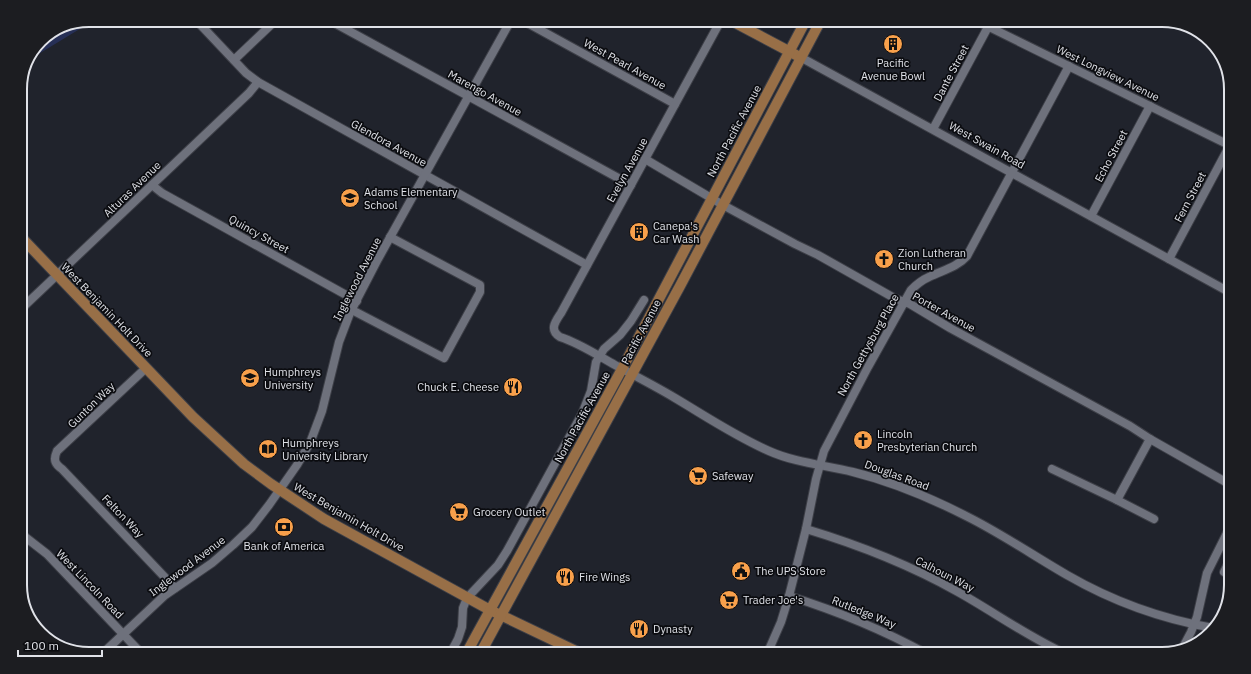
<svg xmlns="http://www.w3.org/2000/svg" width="1251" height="674" font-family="'IBM Plex Sans',sans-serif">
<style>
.green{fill:#262f56}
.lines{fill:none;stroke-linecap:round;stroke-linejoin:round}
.minor-casing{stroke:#3d3f47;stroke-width:10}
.major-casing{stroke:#3d3f47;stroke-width:12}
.minor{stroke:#6e717c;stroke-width:8}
.major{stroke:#986f47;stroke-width:10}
.labels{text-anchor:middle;stroke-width:3.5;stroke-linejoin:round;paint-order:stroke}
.poi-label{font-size:11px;fill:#e0e2e8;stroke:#0b0c10;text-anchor:start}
.street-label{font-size:11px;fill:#e0e2e8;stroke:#0b0c10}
.rim{fill:none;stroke:#e0e2e8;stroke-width:2}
</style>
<rect width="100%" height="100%" fill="#20232c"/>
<!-- green -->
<path class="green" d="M 89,20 L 145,20 L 152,28 L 83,27 L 32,58 L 40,40 L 63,25 Z"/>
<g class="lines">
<defs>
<g id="minor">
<path d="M 196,20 L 246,73 L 258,82 L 587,265"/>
<path d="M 329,20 L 631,185"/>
<path d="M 522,20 L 675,104"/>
<path d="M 721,20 L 561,313 C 555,322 549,330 560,337 C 579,343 597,355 615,365 C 635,376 655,386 675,398 C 707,417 735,436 769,451 C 796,463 825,465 853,472 C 893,482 931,498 968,517 C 1002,534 1034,556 1067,575 C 1112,601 1162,619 1213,628"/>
<path d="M 975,20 L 1231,146"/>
<path d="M 748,29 L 753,20"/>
<path d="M 802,58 L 1231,293"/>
<path d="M 234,60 L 276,20"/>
<path d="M 933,129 L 988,27"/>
<path d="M 645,159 L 723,205 L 795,244 L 818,255 L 896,299 L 910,304 L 950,328 L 1130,426 L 1150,439 L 1231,485"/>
<path d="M 152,185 L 162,193 L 357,301"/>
<path d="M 1091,216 L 1150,106"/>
<path d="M 1169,259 L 1230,145"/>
<path d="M 20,310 L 249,93 L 258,82"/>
<path d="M 352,310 L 444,358 L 480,292 L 480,285 L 390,237"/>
<path d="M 146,368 L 57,451 C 53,460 55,464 62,469 L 175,588"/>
<path d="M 1052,469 L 1117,500 L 1150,439"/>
<path d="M 1117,500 L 1154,519"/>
<path d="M 806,529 C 859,545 910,565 958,592 C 994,612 1028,637 1066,654"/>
<path d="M 20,533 L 47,554 L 142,654"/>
<path d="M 1231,558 L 1224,572 L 1231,575"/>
<path d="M 789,596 C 837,611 883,630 927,654"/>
<path d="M 1182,649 L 1191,632 L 1197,617 L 1207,573 L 1231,525"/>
<path d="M 102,654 L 164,596 L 212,563 L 233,545 L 252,527 L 269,505 L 297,465 L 310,443 L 322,411 L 339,342 L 350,313 L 378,259 L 511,20"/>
<path d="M 450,654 L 458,639 L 462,627 L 463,608 L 467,598 L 498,565 L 507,551 L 582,414 L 591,391 L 596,362 L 604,349 L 620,335 L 631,321 L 644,300"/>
<path d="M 767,654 L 781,622 L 789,596 L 806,529 L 816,479 L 824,451 L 868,367 L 911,290 C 916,285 922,280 929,277 C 943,270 956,268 967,256 L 1069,66"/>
</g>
<g id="major">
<path d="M 730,20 L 796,55"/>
<path d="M 20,236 L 193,417 L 244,464 L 271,484 L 324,519 L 490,610 L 582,654"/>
<path d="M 466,654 L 622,369 L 806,20"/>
<path d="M 480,654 L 680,286 L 821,20"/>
</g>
</defs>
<!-- minor casing -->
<use href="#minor" class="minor-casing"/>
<!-- major casing -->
<use href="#major" class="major-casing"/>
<!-- minor -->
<use href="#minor" class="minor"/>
<!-- major -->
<use href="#major" class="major"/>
</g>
<!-- icons -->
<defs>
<symbol id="building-disc" viewBox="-11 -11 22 22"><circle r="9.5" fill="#f8a04b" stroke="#0b0c10"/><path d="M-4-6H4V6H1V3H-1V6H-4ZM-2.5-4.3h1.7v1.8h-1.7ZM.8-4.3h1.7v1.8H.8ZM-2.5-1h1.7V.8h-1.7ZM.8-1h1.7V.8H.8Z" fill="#111"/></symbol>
<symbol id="school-disc" viewBox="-11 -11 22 22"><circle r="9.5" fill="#f8a04b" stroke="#0b0c10"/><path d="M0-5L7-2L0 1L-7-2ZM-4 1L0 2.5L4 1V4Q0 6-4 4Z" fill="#111"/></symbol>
<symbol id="church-disc" viewBox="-11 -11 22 22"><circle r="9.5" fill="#f8a04b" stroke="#0b0c10"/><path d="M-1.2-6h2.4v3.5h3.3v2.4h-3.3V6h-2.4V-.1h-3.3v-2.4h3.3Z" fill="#111"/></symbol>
<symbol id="university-disc" viewBox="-11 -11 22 22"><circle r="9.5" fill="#f8a04b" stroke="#0b0c10"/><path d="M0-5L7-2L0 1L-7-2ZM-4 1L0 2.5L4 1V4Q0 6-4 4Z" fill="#111"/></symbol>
<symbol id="restaurant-disc" viewBox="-11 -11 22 22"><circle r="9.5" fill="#f8a04b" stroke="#0b0c10"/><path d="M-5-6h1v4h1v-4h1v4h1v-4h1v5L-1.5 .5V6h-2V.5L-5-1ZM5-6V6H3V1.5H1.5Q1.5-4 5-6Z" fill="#111"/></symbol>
<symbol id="library-disc" viewBox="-11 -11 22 22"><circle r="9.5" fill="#f8a04b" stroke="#0b0c10"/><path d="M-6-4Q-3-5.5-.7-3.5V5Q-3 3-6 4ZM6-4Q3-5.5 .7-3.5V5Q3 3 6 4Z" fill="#111"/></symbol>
<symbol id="supermarket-disc" viewBox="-11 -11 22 22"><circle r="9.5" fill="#f8a04b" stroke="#0b0c10"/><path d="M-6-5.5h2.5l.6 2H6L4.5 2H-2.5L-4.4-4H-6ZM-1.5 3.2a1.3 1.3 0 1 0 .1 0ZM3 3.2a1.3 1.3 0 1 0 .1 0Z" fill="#111"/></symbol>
<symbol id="bank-disc" viewBox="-11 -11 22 22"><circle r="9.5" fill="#f8a04b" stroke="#0b0c10"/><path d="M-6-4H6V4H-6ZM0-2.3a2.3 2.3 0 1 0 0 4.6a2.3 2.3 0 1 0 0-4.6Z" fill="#111"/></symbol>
<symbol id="civic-disc" viewBox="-11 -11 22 22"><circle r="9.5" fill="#f8a04b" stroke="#0b0c10"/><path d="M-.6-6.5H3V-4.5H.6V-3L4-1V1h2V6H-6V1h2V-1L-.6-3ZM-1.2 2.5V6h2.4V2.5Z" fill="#111"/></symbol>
</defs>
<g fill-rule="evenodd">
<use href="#building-disc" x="882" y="33" width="22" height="22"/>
<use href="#school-disc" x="339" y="187" width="22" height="22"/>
<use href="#building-disc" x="628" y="221" width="22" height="22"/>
<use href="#church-disc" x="873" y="248" width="22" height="22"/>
<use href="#university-disc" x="239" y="367" width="22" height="22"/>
<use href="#restaurant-disc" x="502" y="376" width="22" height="22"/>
<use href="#church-disc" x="852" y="429" width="22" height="22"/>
<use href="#library-disc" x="257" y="438" width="22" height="22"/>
<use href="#supermarket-disc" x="687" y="465" width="22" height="22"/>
<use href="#supermarket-disc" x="448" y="501" width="22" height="22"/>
<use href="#bank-disc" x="273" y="516" width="22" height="22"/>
<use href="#civic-disc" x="730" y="560" width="22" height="22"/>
<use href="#restaurant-disc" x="554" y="566" width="22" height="22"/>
<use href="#supermarket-disc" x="718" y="589" width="22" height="22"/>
<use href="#restaurant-disc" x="628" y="618" width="22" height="22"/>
</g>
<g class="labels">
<!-- poi labels -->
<g class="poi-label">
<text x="893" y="67" text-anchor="middle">Pacific<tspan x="893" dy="13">Avenue Bowl</tspan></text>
<text x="364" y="196">Adams Elementary<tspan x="364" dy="13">School</tspan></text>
<text x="653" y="230">Canepa's<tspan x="653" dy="13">Car Wash</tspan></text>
<text x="898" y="257">Zion Lutheran<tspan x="898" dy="13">Church</tspan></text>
<text x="264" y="376">Humphreys<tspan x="264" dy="13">University</tspan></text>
<text x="499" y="391" text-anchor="end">Chuck E. Cheese</text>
<text x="877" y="438">Lincoln<tspan x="877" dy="13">Presbyterian Church</tspan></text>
<text x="282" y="447">Humphreys<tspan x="282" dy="13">University Library</tspan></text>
<text x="712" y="480">Safeway</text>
<text x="473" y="516">Grocery Outlet</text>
<text x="284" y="550" text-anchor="middle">Bank of America</text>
<text x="755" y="575">The UPS Store</text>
<text x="579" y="581">Fire Wings</text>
<text x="743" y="604">Trader Joe's</text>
<text x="653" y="633">Dynasty</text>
</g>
<!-- street labels -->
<g class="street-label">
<text transform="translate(625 64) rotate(29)" y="4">West Pearl Avenue</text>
<text transform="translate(951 73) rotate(-62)" y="4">Dante Street</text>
<text transform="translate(1108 73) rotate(26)" y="4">West Longview Avenue</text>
<text transform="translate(485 93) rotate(29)" y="4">Marengo Avenue</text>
<text transform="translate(734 131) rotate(-62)" y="4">North Pacific Avenue</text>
<text transform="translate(389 143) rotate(29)" y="4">Glendora Avenue</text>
<text transform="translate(987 145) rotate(29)" y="4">West Swain Road</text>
<text transform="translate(1111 156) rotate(-62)" y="4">Echo Street</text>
<text transform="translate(627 170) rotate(-61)" y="4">Evelyn Avenue</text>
<text transform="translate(132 189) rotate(-44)" y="4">Alturas Avenue</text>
<text transform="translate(1190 197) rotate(-62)" y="4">Fern Street</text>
<text transform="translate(259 234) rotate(29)" y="4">Quincy Street</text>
<text transform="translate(357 279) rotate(-63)" y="4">Inglewood Avenue</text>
<text transform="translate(107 310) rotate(46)" y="4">West Benjamin Holt Drive</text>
<text transform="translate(944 312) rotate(29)" y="4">Porter Avenue</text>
<text transform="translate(641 332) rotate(-62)" y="4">Pacific Avenue</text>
<text transform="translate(868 345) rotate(-61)" y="4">North Gettysburg Place</text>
<text transform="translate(91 405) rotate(-44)" y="4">Gunton Way</text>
<text transform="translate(582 417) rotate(-61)" y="4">North Pacific Avenue</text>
<text transform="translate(897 475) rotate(20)" y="4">Douglas Road</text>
<text transform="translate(123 516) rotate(46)" y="4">Felton Way</text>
<text transform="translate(349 517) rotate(30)" y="4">West Benjamin Holt Drive</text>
<text transform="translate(187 566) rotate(-37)" y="4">Inglewood Avenue</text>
<text transform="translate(945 574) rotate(27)" y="4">Calhoun Way</text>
<text transform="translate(90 584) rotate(46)" y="4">West Lincoln Road</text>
<text transform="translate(864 612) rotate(22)" y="4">Rutledge Way</text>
</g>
</g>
<!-- crop -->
<path d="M0 0H1251V674H0ZM89 27H1162A62 62 0 0 1 1224 89V585A62 62 0 0 1 1162 647H89A62 62 0 0 1 27 585V89A62 62 0 0 1 89 27Z" fill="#1c1d21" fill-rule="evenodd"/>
<path class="rim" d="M89 27H1162A62 62 0 0 1 1224 89V585A62 62 0 0 1 1162 647H89A62 62 0 0 1 27 585V89A62 62 0 0 1 89 27Z"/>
<!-- scale -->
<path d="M18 650v6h84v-6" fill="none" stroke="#e0e2e8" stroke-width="2"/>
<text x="24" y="650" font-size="12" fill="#e0e2e8" stroke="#0b0c10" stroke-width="3" paint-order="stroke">100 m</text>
</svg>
